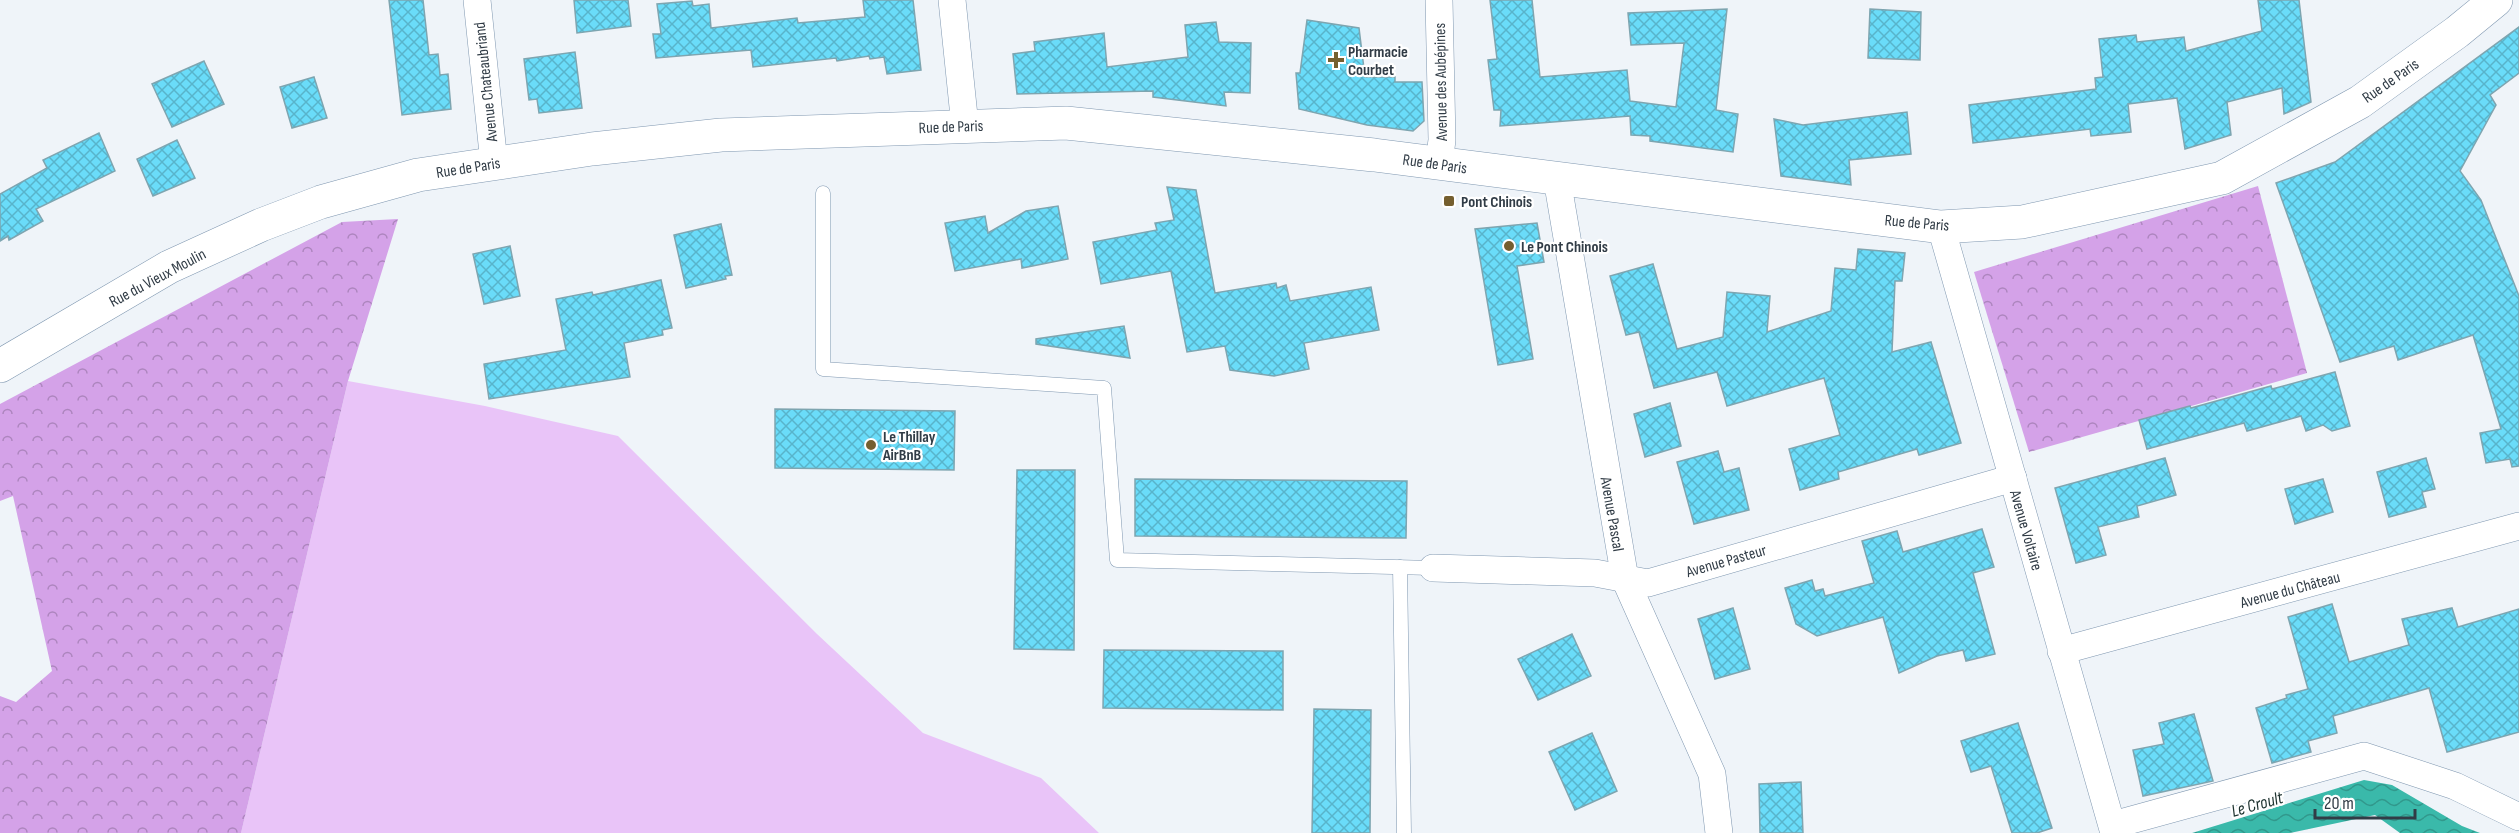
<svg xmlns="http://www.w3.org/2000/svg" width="2519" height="833" font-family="'Sofia Sans Condensed',sans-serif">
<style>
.grass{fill:#e9c4f8}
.forest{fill:url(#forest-crowns)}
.water{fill:url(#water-waves)}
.building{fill:url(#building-cross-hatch);stroke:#7ea5b0;stroke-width:1.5}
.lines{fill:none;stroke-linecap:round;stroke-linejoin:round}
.service-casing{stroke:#7f97b0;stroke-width:15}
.minor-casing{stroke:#7f97b0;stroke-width:28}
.tertiary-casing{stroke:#7f97b0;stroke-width:34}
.service{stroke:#fff;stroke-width:14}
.minor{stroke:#fff;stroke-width:27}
.tertiary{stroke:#fff;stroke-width:33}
.poi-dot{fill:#755f2f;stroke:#fff;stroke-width:2}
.labels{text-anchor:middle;stroke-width:4.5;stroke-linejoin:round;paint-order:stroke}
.poi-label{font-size:16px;font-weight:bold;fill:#313c46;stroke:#fff;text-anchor:start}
.street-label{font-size:16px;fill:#313c46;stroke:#fff}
.water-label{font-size:18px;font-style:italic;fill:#1c312e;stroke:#fff}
</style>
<defs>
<pattern id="forest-crowns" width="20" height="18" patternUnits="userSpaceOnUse" patternTransform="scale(1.5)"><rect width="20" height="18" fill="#d4a2e8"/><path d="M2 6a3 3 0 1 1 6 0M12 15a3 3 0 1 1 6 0" fill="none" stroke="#ad85be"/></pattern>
<pattern id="water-waves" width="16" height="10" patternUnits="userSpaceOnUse" patternTransform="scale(1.5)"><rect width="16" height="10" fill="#3ab9aa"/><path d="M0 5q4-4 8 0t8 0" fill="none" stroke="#31988c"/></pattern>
<pattern id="building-cross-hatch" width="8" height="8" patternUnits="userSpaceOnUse" patternTransform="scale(1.5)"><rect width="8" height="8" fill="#6adcf9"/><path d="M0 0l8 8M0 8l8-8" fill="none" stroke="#58b4cb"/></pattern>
</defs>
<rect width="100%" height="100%" fill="#eff4f9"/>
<!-- grass -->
<path class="grass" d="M 348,381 L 485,406 L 618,436 L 817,634 L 923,733 L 1041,778 L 1099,833 L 241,833 Z"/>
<!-- forest -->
<g class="forest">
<path d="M 2258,186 L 2307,373 L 2029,452 L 1974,272 Z"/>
<path d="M 398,219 L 348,381 L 241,833 L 0,833 L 0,696 L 16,702 L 52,671 L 13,496 L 0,501 L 0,404 L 342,222 Z"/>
</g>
<!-- water -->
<path class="water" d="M 2364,780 L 2392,785 L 2462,826 L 2480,833 L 2400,833 L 2375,815 L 2290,833 L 2192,833 Z"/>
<!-- building -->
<g class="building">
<path d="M 389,0 L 423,0 L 429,55 L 438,54 L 440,75 L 448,74 L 451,109 L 402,115 Z"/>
<path d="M 574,0 L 628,0 L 631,26 L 577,33 Z"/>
<path d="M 863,0 L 913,0 L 921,70 L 887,74 L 884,57 L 870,59 L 869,56 L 837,61 L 836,58 L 753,67 L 751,50 L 656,58 L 653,34 L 661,34 L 657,4 L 692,1 L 693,6 L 709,4 L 711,28 L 797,18 L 798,23 L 865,17 Z"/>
<path d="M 1490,0 L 1532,0 L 1540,77 L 1627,70 L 1630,101 L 1676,107 L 1684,43 L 1631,45 L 1628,13 L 1727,9 L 1716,110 L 1738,114 L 1733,152 L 1650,141 L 1650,136 L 1631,135 L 1630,116 L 1500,126 L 1501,110 L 1494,110 L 1488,60 L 1497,59 Z"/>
<path d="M 2258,0 L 2299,0 L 2311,102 L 2284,114 L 2282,88 L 2227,102 L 2231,135 L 2185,149 L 2177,98 L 2128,104 L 2131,132 L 2091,136 L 2090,129 L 1973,143 L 1969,105 L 2096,89 L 2095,78 L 2103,77 L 2099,39 L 2136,35 L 2137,42 L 2184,37 L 2186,51 L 2262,31 Z"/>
<path d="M 1870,9 L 1921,12 L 1920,60 L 1868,58 Z"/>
<path d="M 1307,20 L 1359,28 L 1365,77 L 1395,77 L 1395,82 L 1422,82 L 1424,121 L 1413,131 L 1367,125 L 1299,109 L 1296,73 L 1300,73 Z"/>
<path d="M 1216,22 L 1219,42 L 1251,43 L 1250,93 L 1224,92 L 1226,106 L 1153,97 L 1153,91 L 1017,94 L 1013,54 L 1035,51 L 1034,42 L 1104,33 L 1107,67 L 1188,57 L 1185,25 Z"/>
<path d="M 2519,27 L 2519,73 L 2490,95 L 2496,105 L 2460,171 L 2481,200 L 2519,296 L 2519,466 L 2512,467 L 2510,459 L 2486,463 L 2480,433 L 2501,429 L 2473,335 L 2398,360 L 2394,346 L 2340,362 L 2276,183 L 2335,162 Z"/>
<path d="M 575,52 L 582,108 L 539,113 L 537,99 L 529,100 L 524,59 Z"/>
<path d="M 204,61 L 224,104 L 172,127 L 152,84 Z"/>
<path d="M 314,77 L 327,118 L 292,128 L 280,87 Z"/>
<path d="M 1907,112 L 1911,154 L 1849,160 L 1851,185 L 1781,176 L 1774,119 L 1803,125 Z"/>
<path d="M 99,133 L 115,171 L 36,209 L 43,221 L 9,240 L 8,236 L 0,241 L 0,194 L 47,168 L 43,160 Z"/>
<path d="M 177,140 L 195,178 L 153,196 L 137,159 Z"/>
<path d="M 1167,187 L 1196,190 L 1215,293 L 1276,283 L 1277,288 L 1286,285 L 1290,301 L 1371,287 L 1379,330 L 1304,343 L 1309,369 L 1274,376 L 1230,370 L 1225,346 L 1187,352 L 1171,271 L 1101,284 L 1093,242 L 1157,230 L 1155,223 L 1174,220 Z"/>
<path d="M 1058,206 L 1068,259 L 1022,268 L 1021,259 L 955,271 L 945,223 L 985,216 L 988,233 L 1026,211 Z"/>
<path d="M 1537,223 L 1544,262 L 1517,266 L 1533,359 L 1498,365 L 1475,229 Z"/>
<path d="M 721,224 L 732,275 L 725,276 L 726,279 L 686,288 L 674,235 Z"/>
<path d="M 510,246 L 520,296 L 484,304 L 473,254 Z"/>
<path d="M 1858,249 L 1905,253 L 1902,281 L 1895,281 L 1892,352 L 1931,342 L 1961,443 L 1919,455 L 1917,449 L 1838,472 L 1839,479 L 1800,490 L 1789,449 L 1840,435 L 1824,378 L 1727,406 L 1717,372 L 1654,388 L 1639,332 L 1626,335 L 1610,276 L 1653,264 L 1677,349 L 1723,337 L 1727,292 L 1770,296 L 1767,332 L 1831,311 L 1835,268 L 1856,270 Z"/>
<path d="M 661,280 L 672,328 L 662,330 L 663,335 L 624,343 L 630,377 L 489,399 L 484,364 L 566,350 L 556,299 L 592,292 L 593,295 Z"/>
<path d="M 1124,326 L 1130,358 L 1036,344 L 1036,339 Z"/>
<path d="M 2335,372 L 2350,426 L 2332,431 L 2323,425 L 2306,431 L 2301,416 L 2247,431 L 2244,423 L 2147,449 L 2139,420 L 2190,406 L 2191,408 L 2271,386 L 2272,389 Z"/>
<path d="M 1670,403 L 1681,446 L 1645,457 L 1634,414 Z"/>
<path d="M 775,409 L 955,411 L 954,470 L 775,468 Z"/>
<path d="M 1718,451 L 1724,472 L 1739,468 L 1749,510 L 1694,524 L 1677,462 Z"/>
<path d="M 2165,458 L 2176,495 L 2137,506 L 2139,517 L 2098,527 L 2106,555 L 2076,563 L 2055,488 Z"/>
<path d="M 2426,458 L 2435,489 L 2422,492 L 2426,507 L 2389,517 L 2377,472 Z"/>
<path d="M 1017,470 L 1075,470 L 1074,650 L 1014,649 Z"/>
<path d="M 1135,479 L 1407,481 L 1406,538 L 1135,536 Z"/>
<path d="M 2323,479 L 2333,512 L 2295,524 L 2285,489 Z"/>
<path d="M 1982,529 L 1994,567 L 1973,573 L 1995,654 L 1966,661 L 1963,650 L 1937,656 L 1899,673 L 1883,617 L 1817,636 L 1796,624 L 1785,588 L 1812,580 L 1815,591 L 1823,589 L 1825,596 L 1874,583 L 1862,541 L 1897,531 L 1903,552 Z"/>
<path d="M 2332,604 L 2349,662 L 2409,645 L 2402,619 L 2452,608 L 2458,627 L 2519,609 L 2519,732 L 2447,752 L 2429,688 L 2333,716 L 2337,733 L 2308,741 L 2311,752 L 2272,763 L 2256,708 L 2287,698 L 2286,695 L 2308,689 L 2288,617 Z"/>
<path d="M 1733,608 L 1750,669 L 1715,679 L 1698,619 Z"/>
<path d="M 1572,634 L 1591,676 L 1538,700 L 1518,659 Z"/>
<path d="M 1104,650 L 1283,651 L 1283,710 L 1103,708 Z"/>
<path d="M 1314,709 L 1371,710 L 1370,833 L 1312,833 Z"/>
<path d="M 2194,714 L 2213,781 L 2143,796 L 2133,750 L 2164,744 L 2159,723 Z"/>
<path d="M 2018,723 L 2052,828 L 2037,833 L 2012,833 L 1991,766 L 1971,772 L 1961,741 Z"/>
<path d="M 1592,733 L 1617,791 L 1575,810 L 1549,752 Z"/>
<path d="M 1801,782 L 1803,833 L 1760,833 L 1759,784 Z"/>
</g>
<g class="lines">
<defs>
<g id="service">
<path d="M 823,193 L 823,369 L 1104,388 L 1117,560 L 1433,568"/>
<path d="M 1400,567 L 1404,833"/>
</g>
<g id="minor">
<path d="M 477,0 L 494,163"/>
<path d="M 952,0 L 965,126"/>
<path d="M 1439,0 L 1442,140 L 1439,163"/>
<path d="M 1557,179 L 1625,579 L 1712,774 L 1719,833"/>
<path d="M 1941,227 L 2114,833"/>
<path d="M 1433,568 L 1595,573 L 1648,583 L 2013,478"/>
<path d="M 2061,651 L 2519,526"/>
<path d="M 2113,825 L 2364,756 L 2455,786 L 2519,817"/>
</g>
<path id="tertiary" d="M 0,366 L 169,267 L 261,225 L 321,202 L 418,175 L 592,149 L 721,135 L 1066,123 L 1374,155 L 1941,227 L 2022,222 L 2222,178 L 2360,102 L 2457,32 L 2496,0"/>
</defs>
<!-- service casing -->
<use href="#service" class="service-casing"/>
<!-- minor casing -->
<use href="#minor" class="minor-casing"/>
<!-- tertiary casing -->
<use href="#tertiary" class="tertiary-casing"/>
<!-- service -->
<use href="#service" class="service"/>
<!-- minor -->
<use href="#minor" class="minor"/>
<!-- tertiary -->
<use href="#tertiary" class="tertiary"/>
</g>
<!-- markers -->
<g class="poi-dot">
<path d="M1333 51h6v6h6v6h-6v6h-6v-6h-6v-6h6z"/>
<rect x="1443" y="195" width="12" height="12" rx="3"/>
<circle cx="1509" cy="246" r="6"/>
<circle cx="871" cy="445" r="6"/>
</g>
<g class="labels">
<!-- poi labels -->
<g class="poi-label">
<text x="1348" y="57">Pharmacie<tspan x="1348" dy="18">Courbet</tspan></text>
<text x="1461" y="207">Pont Chinois</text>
<text x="1521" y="252">Le Pont Chinois</text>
<text x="883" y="442">Le Thillay<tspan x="883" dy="18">AirBnB</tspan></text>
</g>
<!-- street labels -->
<g class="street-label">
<text transform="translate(2390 80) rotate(-35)" y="6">Rue de Paris</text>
<text transform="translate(485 82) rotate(-96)" y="6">Avenue Chateaubriand</text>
<text transform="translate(1440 82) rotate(-91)" y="6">Avenue des Aubépines</text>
<text transform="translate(951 126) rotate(-2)" y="6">Rue de Paris</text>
<text transform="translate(1435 163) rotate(8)" y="6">Rue de Paris</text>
<text transform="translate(468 167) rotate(-9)" y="6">Rue de Paris</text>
<text transform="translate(1917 222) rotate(5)" y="6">Rue de Paris</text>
<text transform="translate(157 277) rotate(-28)" y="6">Rue du Vieux Moulin</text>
<text transform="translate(1613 514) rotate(80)" y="6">Avenue Pascal</text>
<text transform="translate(2027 530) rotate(74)" y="6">Avenue Voltaire</text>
<text transform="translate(1726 560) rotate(-16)" y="6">Avenue Pasteur</text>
<text transform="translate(2290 589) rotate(-15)" y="6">Avenue du Château</text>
</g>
<!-- water labels -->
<g class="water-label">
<text transform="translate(2257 804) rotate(-16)" y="6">Le Croult</text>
</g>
</g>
<!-- scale -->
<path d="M2315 809v9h100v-9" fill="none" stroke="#313c46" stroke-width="3"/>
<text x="2324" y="809" font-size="18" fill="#313c46" stroke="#ffffff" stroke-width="4.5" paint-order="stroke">20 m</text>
</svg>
